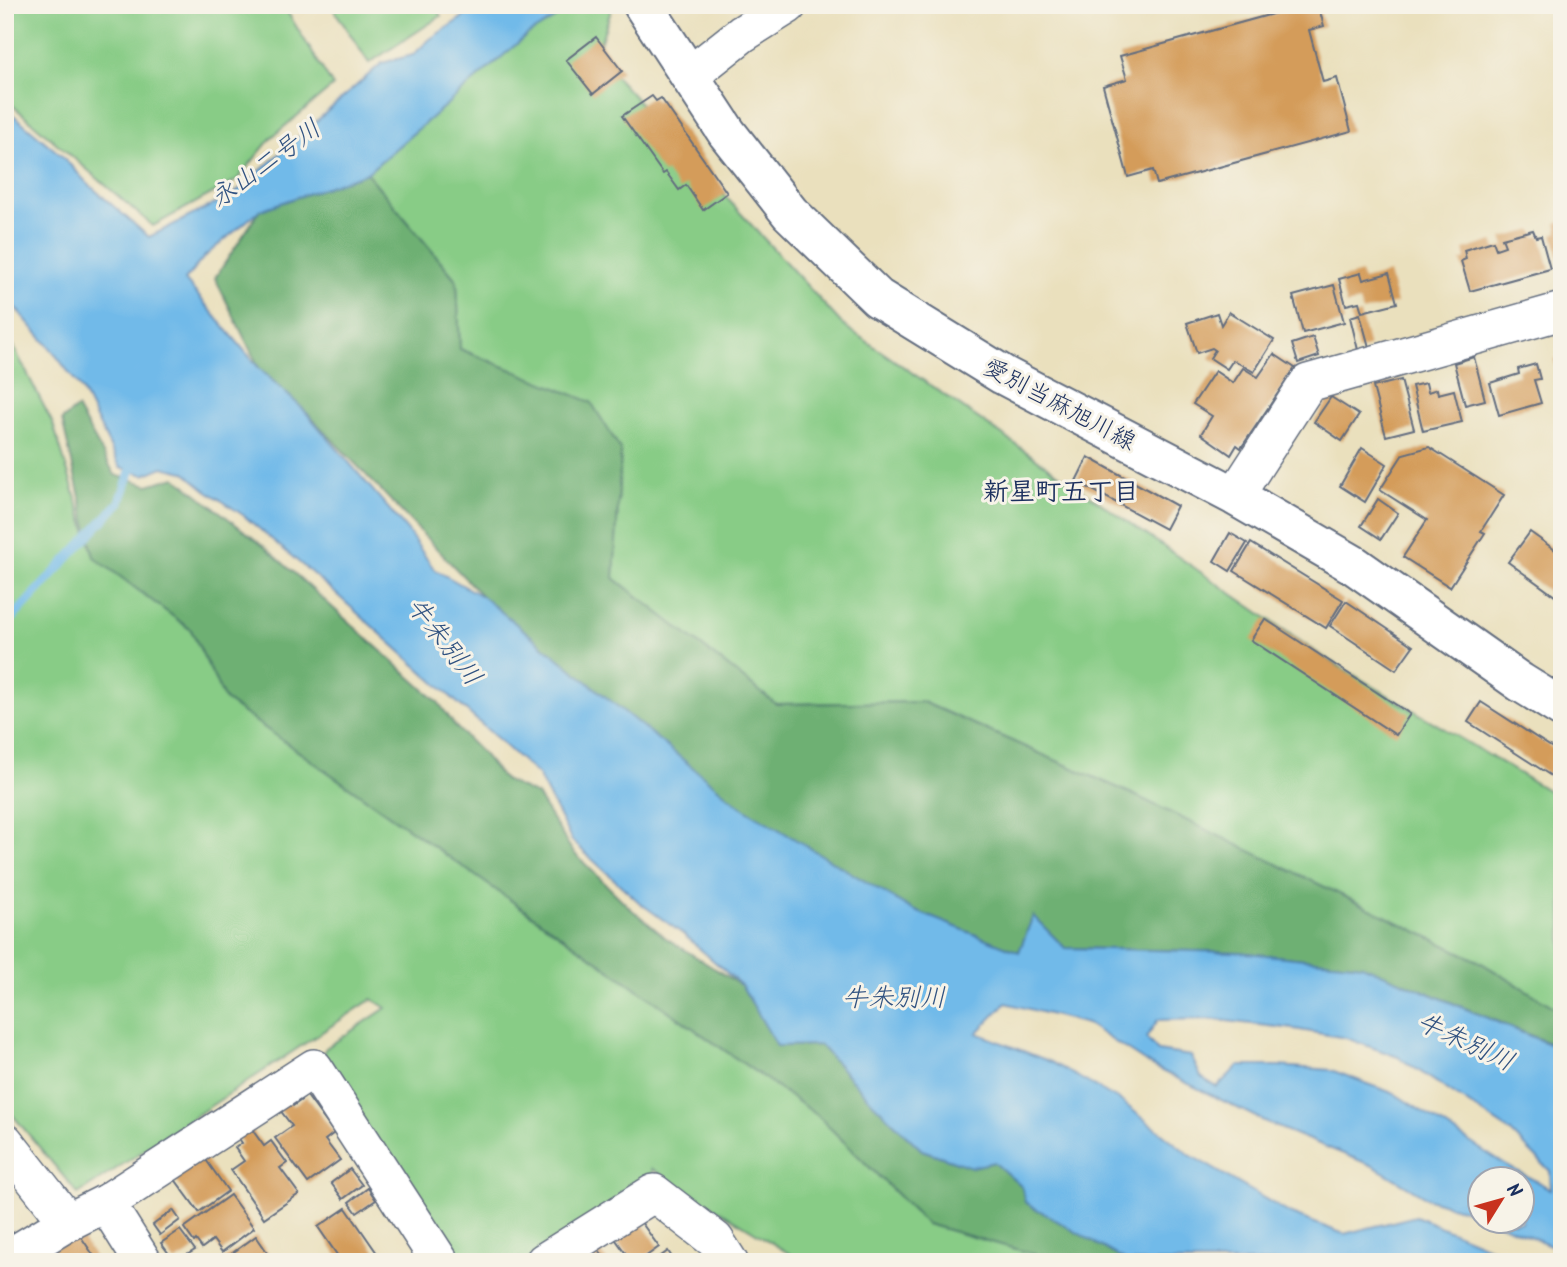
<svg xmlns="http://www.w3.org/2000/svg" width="1567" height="1267" font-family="Kalam,'Klee One',sans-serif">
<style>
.green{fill:#88cc86;stroke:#527e72;stroke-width:2}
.forest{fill:#6eb073;stroke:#447068;stroke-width:2}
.water{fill:#71bae9;stroke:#4674a4;stroke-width:2;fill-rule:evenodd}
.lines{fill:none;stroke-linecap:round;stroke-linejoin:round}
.stream{stroke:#71bae9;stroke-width:9}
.building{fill:#d49c5a}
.minor-casing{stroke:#636d7f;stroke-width:40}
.major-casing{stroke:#636d7f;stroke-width:42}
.minor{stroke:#fff;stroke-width:37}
.major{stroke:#fff;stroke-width:38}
.labels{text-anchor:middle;stroke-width:6;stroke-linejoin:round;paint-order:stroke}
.street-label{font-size:24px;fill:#1b2f5e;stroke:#f7f3e8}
.water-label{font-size:26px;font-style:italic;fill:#305281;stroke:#f7f3e8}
.neighbourhood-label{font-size:26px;font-weight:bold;fill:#1b2f5e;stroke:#f7f3e8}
</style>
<rect width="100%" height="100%" fill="#f7f3e8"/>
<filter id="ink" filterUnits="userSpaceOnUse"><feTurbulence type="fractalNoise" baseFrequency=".0143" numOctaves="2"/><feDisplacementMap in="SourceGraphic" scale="14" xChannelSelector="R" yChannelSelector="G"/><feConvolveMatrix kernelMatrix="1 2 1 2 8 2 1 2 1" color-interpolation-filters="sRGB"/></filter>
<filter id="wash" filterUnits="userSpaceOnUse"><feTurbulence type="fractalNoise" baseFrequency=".00686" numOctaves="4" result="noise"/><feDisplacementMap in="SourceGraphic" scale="28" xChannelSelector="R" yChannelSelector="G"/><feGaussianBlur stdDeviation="1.57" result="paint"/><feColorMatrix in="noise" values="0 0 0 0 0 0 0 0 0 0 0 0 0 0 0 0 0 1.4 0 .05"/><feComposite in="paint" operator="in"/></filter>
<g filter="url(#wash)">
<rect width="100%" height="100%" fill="#eae0bd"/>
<!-- green -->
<g class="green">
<path d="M 5,5 L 283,5 L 333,86 L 272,137 L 237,180 L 153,226 L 5,99 Z"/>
<path d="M 331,5 L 434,5 L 441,16 L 369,63 Z"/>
<path d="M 588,5 L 613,5 L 596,55 L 843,325 L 1319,654 L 1562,799 L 1562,1012 L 1478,961 L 1132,794 L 923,702 L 776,704 L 614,578 L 621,450 L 590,402 L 460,349 L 457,281 L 367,173 L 527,35 L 569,10 Z"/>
<path d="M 5,330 L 53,424 L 94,556 L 191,630 L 225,700 L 817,1115 L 927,1224 L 1062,1262 L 803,1262 L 652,1169 L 654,1193 L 544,1262 L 440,1262 L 314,1068 L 326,1048 L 386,1008 L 372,999 L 78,1194 L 5,1106 Z"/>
</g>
<!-- forest -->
<g class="forest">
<path d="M 367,173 L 457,281 L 460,349 L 591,402 L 621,450 L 614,578 L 776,704 L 923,702 L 1132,794 L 1478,961 L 1562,1012 L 1562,1051 L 1556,1046 L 1362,965 L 1237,952 L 1065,948 L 1033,916 L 1019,952 L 913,910 L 739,806 L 483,597 L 303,409 L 259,368 L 215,278 L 260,210 Z"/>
<path d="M 77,408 L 115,475 L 148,485 L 175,477 L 265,547 L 438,702 L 456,727 L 482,753 L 504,780 L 537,795 L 573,852 L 631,909 L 666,938 L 742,986 L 777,1046 L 820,1045 L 873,1103 L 922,1150 L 972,1167 L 994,1162 L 1022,1187 L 1025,1202 L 1128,1262 L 1062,1262 L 927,1224 L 817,1115 L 225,700 L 191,630 L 94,557 L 62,420 Z"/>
</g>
<!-- water -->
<path class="water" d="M 481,5 L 588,5 L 569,10 L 527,35 L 367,173 L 260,210 L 204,257 L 185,280 L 259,368 L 303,409 L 407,530 L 434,569 L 483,597 L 740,806 L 913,910 L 1019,952 L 1033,916 L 1065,948 L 1237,952 L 1362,965 L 1556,1047 L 1562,1051 L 1562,1250 L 1496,1222 L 1522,1222 L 1522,1180 L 1480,1180 L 1479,1215 L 1429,1199 L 1373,1166 L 1270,1124 L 1152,1066 L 1087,1024 L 1006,1003 L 977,1033 L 1051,1062 L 1121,1101 L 1190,1155 L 1291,1214 L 1344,1234 L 1416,1216 L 1512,1257 L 1511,1262 L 1128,1262 L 1025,1202 L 1022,1187 L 994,1162 L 972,1167 L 922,1150 L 873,1103 L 820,1045 L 777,1046 L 742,986 L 683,934 L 640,903 L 572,841 L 538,775 L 334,592 L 243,515 L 206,490 L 184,472 L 163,467 L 144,475 L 120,467 L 82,390 L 51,349 L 5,296 L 5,108 L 62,156 L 87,183 L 149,237 L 234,194 L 382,63 L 413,55 L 430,39 ZM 1210,1019 L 1294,1029 L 1346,1038 L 1398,1057 L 1511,1132 L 1550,1171 L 1551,1189 L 1507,1166 L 1395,1094 L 1331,1070 L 1278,1066 L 1238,1066 L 1217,1087 L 1201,1077 L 1191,1056 L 1158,1051 L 1146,1038 L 1158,1020 Z"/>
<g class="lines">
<!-- stream -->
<path class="stream" d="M 5,626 L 120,502 L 132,467 L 130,462"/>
</g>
<g id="blocks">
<!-- building -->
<g class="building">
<path d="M 1305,5 L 1318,5 L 1324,26 L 1309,30 L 1323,82 L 1337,78 L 1351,131 L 1157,184 L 1153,170 L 1128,177 L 1103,86 L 1127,79 L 1120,56 Z"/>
<path d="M 596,37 L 622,71 L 593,94 L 566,60 Z"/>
<path d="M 652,96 L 656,101 L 661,98 L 727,193 L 703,210 L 686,185 L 679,190 L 666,172 L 663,174 L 622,116 Z"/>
<path d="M 1562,221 L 1562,264 L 1561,264 L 1553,234 L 1558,232 L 1556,223 Z"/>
<path d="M 1533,230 L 1536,237 L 1541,236 L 1550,269 L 1470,291 L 1461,261 L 1466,259 L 1464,250 L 1493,241 L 1496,249 L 1505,246 L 1502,238 Z"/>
<path d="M 1361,273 L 1363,280 L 1389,273 L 1397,303 L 1362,312 L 1359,302 L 1346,305 L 1339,279 Z"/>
<path d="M 1334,285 L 1344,322 L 1303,333 L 1293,296 Z"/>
<path d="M 1229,312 L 1274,340 L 1254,372 L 1233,360 L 1227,369 L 1210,358 L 1215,350 L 1212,348 L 1197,353 L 1187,323 L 1217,313 L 1221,325 Z"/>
<path d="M 1360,314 L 1369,347 L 1358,350 L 1350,317 Z"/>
<path d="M 1313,337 L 1319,356 L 1298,363 L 1292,344 Z"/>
<path d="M 1274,354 L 1295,368 L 1241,448 L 1237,445 L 1231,455 L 1201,434 L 1212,416 L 1193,404 L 1215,371 L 1233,383 L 1243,368 L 1258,377 Z"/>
<path d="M 1474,357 L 1485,400 L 1465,405 L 1454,363 Z"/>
<path d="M 1562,358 L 1562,384 L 1561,384 L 1554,359 Z"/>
<path d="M 1536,364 L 1540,379 L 1534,380 L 1541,403 L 1499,415 L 1490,383 L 1519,374 L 1518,369 Z"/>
<path d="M 1401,380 L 1414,429 L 1386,436 L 1373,387 Z"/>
<path d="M 1426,383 L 1428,392 L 1437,389 L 1438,394 L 1454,390 L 1462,422 L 1423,431 L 1412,386 Z"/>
<path d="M 1331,397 L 1359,415 L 1342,441 L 1314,422 Z"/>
<path d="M 1429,447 L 1504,495 L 1481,531 L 1485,533 L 1450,587 L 1403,557 L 1427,520 L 1380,490 L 1403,454 Z"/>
<path d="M 1362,448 L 1387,464 L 1365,502 L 1340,486 Z"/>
<path d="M 1088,457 L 1177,506 L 1165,529 L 1076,481 Z"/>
<path d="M 1378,499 L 1398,513 L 1381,539 L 1361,526 Z"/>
<path d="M 1530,532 L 1562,555 L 1562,595 L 1559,599 L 1508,562 Z"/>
<path d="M 1230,533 L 1247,543 L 1230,571 L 1214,561 Z"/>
<path d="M 1251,543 L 1343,600 L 1326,628 L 1234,571 Z"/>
<path d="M 1346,601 L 1413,646 L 1396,670 L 1330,626 Z"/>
<path d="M 1265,619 L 1410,714 L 1396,735 L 1251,640 Z"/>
<path d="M 1481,702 L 1562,754 L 1562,783 L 1468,722 Z"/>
<path d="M 307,1096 L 334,1133 L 325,1140 L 340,1160 L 308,1183 L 275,1138 L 292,1126 L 277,1106 L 287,1099 L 293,1106 Z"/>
<path d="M 248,1124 L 264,1146 L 271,1141 L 287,1163 L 280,1168 L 299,1194 L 264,1218 L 231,1170 L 244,1161 L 235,1148 L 242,1143 L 235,1133 Z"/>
<path d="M 204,1157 L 228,1191 L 199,1212 L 174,1178 Z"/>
<path d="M 350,1169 L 362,1185 L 343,1199 L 331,1183 Z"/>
<path d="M 368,1188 L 376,1200 L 357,1213 L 349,1202 Z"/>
<path d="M 230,1195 L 254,1228 L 222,1252 L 213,1240 L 202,1248 L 196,1240 L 194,1242 L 184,1228 Z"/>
<path d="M 346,1208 L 379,1256 L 371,1262 L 342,1262 L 318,1227 Z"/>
<path d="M 173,1210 L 180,1220 L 160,1235 L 153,1225 Z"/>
<path d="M 636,1215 L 659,1247 L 638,1262 L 632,1262 L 611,1233 Z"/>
<path d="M 180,1230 L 195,1250 L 175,1262 L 161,1243 Z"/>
<path d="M 77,1231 L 98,1262 L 50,1262 L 45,1253 Z"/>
<path d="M 256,1236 L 274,1262 L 220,1262 Z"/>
<path d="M 590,1238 L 608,1262 L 570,1262 Z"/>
<path d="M 668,1251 L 675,1262 L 653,1262 Z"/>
</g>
</g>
</g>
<g filter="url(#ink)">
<use href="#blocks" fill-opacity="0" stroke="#636d7f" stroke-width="2"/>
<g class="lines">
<defs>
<g id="minor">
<path d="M 689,76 L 742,34 L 788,5"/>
<path d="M 1235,496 L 1308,383 L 1562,311"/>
<path d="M 5,1142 L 68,1222"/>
<path d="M 106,1203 L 143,1262"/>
<path d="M 5,1260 L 68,1222 L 106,1203 L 314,1068 L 440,1262"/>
<path d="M 544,1262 L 654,1193 L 715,1240 L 729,1262"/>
</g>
<path id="major" d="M 643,5 L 727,133 L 790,213 L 878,298 L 1003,375 L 1235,496 L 1354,565 L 1520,682 L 1562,708"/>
</defs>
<!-- minor casing -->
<use href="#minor" class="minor-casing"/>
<!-- major casing -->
<use href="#major" class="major-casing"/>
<!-- minor -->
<use href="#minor" class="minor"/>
<!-- major -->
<use href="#major" class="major"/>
</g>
</g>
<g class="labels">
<!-- street labels -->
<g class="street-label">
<text transform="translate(1060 404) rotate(28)" y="8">愛別当麻旭川線</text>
</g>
<!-- water labels -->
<g class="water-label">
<text transform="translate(265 163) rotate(-36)" y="9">永山二号川</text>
<text transform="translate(445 641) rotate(52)" y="9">牛朱別川</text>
<text x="894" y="1006">牛朱別川</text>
<text transform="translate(1466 1041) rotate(25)" y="9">牛朱別川</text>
</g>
<!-- neighbourhood labels -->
<g class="neighbourhood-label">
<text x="1061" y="500">新星町五丁目</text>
</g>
</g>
<!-- margin -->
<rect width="1567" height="1267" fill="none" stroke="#f7f3e8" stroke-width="28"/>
<!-- north arrow -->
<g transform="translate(1501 1200) rotate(53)"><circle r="33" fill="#f7f3e8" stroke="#9fa5b1" stroke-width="2"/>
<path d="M0-5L12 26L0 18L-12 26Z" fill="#c8321e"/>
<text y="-10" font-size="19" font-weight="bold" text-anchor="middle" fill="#1b2f5e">N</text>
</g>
</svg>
